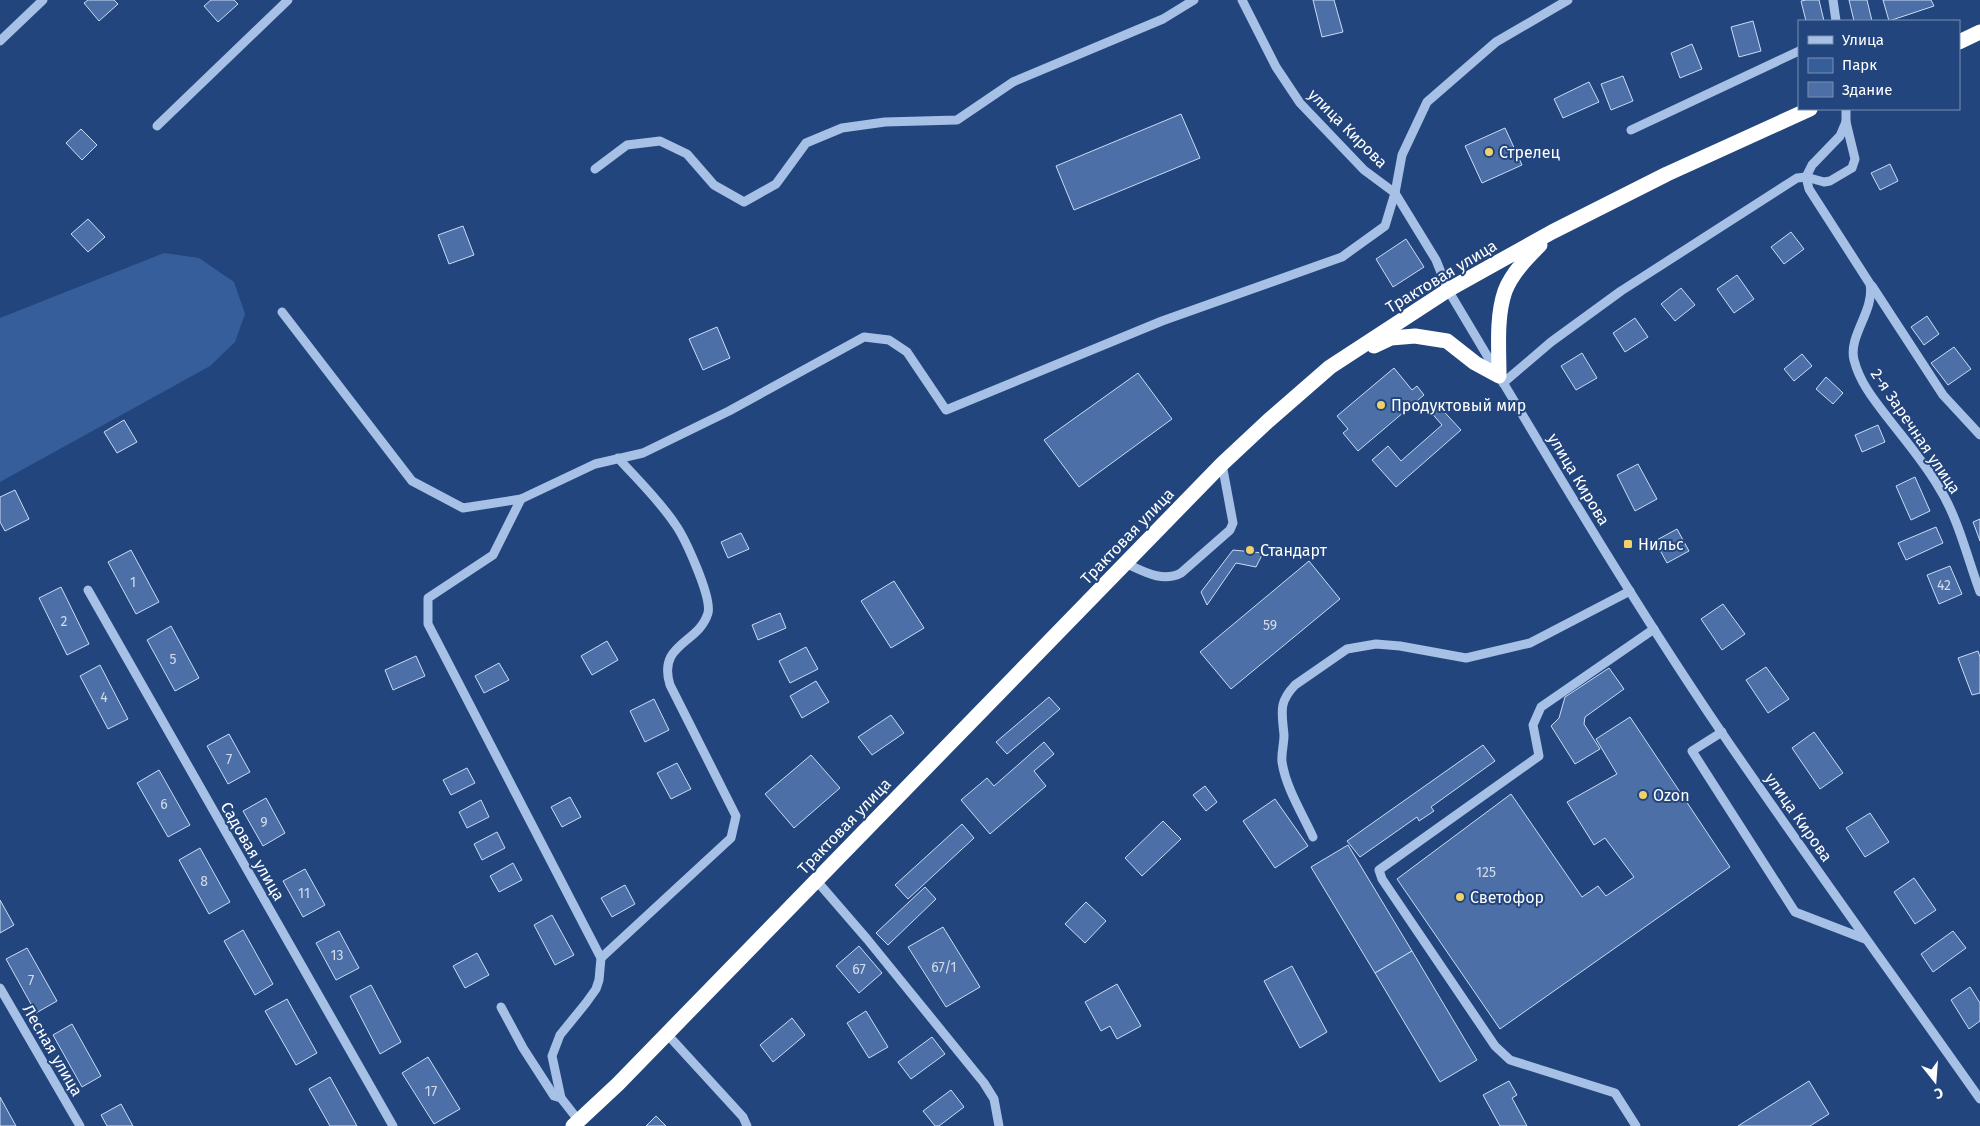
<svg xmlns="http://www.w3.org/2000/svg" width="1980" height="1126" font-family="'Fira Sans',sans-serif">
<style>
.green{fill:#365e9a}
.building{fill:#4b6fa6;stroke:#cadbf5}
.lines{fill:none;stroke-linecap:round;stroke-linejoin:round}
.minor{stroke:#a6c0e6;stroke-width:9}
.highway{stroke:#fff;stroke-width:15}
.poi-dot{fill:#f1d169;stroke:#23457d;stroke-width:2}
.labels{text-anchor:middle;stroke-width:4;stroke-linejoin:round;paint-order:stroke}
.number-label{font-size:14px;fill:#d2dbe9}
.street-label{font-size:16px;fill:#fff;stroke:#23457d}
.poi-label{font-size:16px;fill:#fff;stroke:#23457d;text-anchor:start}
</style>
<rect width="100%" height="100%" fill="#23457d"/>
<!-- green -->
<path class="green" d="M 164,253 L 199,258 L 234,282 L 245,314 L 235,342 L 210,366 L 0,482 L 0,318 Z"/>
<!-- building -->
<g class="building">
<path d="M 88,0 L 114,0 L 118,4 L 99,21 L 84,3 Z"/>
<path d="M 211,0 L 234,0 L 238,4 L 218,22 L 204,6 Z"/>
<path d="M 1313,0 L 1334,0 L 1343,32 L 1322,37 Z"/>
<path d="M 1806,0 L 1819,0 L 1824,21 L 1806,21 L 1801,1 Z"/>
<path d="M 1849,0 L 1867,0 L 1872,21 L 1854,21 Z"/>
<path d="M 1883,0 L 1931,0 L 1934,6 L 1889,21 Z"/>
<path d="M 1753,21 L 1761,51 L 1739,57 L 1731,27 Z"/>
<path d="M 1692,44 L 1702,69 L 1680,78 L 1671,53 Z"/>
<path d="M 1623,76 L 1633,101 L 1611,110 L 1601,84 Z"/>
<path d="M 1589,82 L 1599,102 L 1563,118 L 1554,99 Z"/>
<path d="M 1181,114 L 1200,158 L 1074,210 L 1056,166 Z"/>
<path d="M 1505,128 L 1522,165 L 1482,183 L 1465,146 Z"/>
<path d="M 81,129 L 97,145 L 82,160 L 66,143 Z"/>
<path d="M 1890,164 L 1898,181 L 1880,190 L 1871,173 Z"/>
<path d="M 88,219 L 105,237 L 88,252 L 71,234 Z"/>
<path d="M 463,226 L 474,255 L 449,264 L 438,235 Z"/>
<path d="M 1791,232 L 1804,249 L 1784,264 L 1771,247 Z"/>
<path d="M 1406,239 L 1424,267 L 1393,287 L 1376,259 Z"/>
<path d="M 1737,275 L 1754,299 L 1734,313 L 1717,289 Z"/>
<path d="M 1681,288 L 1695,305 L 1675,321 L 1661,304 Z"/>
<path d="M 1927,316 L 1939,334 L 1924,345 L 1911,327 Z"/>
<path d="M 1635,318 L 1648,337 L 1625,352 L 1613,333 Z"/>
<path d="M 717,327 L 730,358 L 703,370 L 689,339 Z"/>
<path d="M 1954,347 L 1971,369 L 1948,385 L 1931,363 Z"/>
<path d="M 1582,353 L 1597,378 L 1576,390 L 1561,366 Z"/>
<path d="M 1802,354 L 1812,366 L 1794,381 L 1784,369 Z"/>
<path d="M 1394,368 L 1412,390 L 1417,386 L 1424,395 L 1358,451 L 1343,433 L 1348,429 L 1337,416 Z"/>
<path d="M 1138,373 L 1172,419 L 1079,487 L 1044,440 Z"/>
<path d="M 1826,377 L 1843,393 L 1833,404 L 1816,389 Z"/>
<path d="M 1436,403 L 1461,430 L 1396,487 L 1372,460 L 1388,446 L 1401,461 L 1442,425 L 1429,410 Z"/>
<path d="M 124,420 L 137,442 L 117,453 L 104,432 Z"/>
<path d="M 1878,425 L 1885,442 L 1862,452 L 1855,435 Z"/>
<path d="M 1638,464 L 1657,499 L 1635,511 L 1617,475 Z"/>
<path d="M 1915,477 L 1930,511 L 1911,520 L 1896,486 Z"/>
<path d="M 15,490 L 29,519 L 5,531 L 0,522 L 0,497 Z"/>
<path d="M 1980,519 L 1980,541 L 1973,522 Z"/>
<path d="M 1936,527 L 1943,543 L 1906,560 L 1898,543 Z"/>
<path d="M 1677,529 L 1689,551 L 1667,563 L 1655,541 Z"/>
<path d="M 741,533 L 749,549 L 728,558 L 721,542 Z"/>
<path d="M 131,550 L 159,602 L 136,614 L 108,562 Z"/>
<path d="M 1233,550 L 1263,553 L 1256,567 L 1236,563 L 1207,605 L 1201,592 Z"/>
<path d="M 1309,561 L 1340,599 L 1231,689 L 1200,652 Z"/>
<path d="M 1950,566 L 1962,594 L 1939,604 L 1927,575 Z"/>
<path d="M 894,581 L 924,628 L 891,648 L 861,601 Z"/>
<path d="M 61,587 L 89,644 L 67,655 L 39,598 Z"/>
<path d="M 1723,604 L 1745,634 L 1722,650 L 1701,619 Z"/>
<path d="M 780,613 L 786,628 L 758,640 L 752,625 Z"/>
<path d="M 171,626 L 199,678 L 175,691 L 147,640 Z"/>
<path d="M 607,641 L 618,660 L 592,675 L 581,656 Z"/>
<path d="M 806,647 L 818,669 L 790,683 L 779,661 Z"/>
<path d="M 1978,651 L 1980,657 L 1980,693 L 1972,695 L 1958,658 Z"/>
<path d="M 416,656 L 425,676 L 393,690 L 385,670 Z"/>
<path d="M 499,663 L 509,680 L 484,693 L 475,676 Z"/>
<path d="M 100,665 L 128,719 L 108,729 L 80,676 Z"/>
<path d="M 1766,667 L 1789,699 L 1768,713 L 1746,680 Z"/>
<path d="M 1609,668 L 1624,689 L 1585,717 L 1584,724 L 1600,749 L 1575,764 L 1551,726 L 1559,718 L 1565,697 Z"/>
<path d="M 816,681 L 829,702 L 802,718 L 790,696 Z"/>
<path d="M 1049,697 L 1060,709 L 1007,754 L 996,742 Z"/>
<path d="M 654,699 L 669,730 L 645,742 L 630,711 Z"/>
<path d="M 891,715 L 904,733 L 872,755 L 858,737 Z"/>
<path d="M 1630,717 L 1730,867 L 1500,1029 L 1397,879 L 1511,794 L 1582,897 L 1598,886 L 1606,896 L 1634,877 L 1605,838 L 1594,845 L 1567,802 L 1617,774 L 1596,739 Z"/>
<path d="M 1814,732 L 1843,773 L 1820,789 L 1792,748 Z"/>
<path d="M 229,734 L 250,772 L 228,784 L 207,746 Z"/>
<path d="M 1044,742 L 1054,754 L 1034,771 L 1046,786 L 990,834 L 961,800 L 987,778 L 994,786 Z"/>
<path d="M 1483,745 L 1495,761 L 1431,807 L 1434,811 L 1419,821 L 1417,817 L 1360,857 L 1347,841 Z"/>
<path d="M 811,755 L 840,788 L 794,828 L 765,794 Z"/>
<path d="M 677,763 L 691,789 L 671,799 L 657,773 Z"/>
<path d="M 467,768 L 475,783 L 451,795 L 443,780 Z"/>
<path d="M 159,770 L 190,825 L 168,837 L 137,783 Z"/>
<path d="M 1205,786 L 1217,802 L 1206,811 L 1193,795 Z"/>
<path d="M 570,797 L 581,817 L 562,827 L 551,807 Z"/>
<path d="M 266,798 L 285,833 L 263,846 L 243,811 Z"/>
<path d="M 1275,799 L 1308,846 L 1275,868 L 1243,821 Z"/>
<path d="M 481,800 L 489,817 L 467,828 L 459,812 Z"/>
<path d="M 1870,813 L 1889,842 L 1865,857 L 1846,828 Z"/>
<path d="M 1163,821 L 1181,839 L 1142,876 L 1125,858 Z"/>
<path d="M 962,824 L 974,838 L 908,899 L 895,885 Z"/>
<path d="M 497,832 L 505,848 L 482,860 L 474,844 Z"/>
<path d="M 1348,845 L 1412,951 L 1375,973 L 1311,867 Z"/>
<path d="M 200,848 L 230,902 L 209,914 L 179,860 Z"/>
<path d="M 513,863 L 522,880 L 499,892 L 490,876 Z"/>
<path d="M 305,869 L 325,905 L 303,917 L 283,881 Z"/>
<path d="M 1914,878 L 1936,910 L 1915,924 L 1894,892 Z"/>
<path d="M 625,885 L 635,904 L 612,917 L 601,898 Z"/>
<path d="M 925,887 L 936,899 L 888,945 L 876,933 Z"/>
<path d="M 0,900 L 14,925 L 0,933 Z"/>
<path d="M 1086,902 L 1106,921 L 1085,943 L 1065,924 Z"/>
<path d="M 552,915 L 574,955 L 555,965 L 534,925 Z"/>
<path d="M 943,927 L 980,987 L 946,1007 L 908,947 Z"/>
<path d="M 243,930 L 273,984 L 255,995 L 224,941 Z"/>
<path d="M 339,931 L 359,968 L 336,980 L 316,943 Z"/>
<path d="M 1953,931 L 1966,948 L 1933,972 L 1921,954 Z"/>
<path d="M 859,946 L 882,973 L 859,993 L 836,966 Z"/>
<path d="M 27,948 L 57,1001 L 36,1013 L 6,959 Z"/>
<path d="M 1412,951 L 1477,1060 L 1440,1082 L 1375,973 Z"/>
<path d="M 477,953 L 489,975 L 465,988 L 453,966 Z"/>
<path d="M 1292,966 L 1327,1032 L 1300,1048 L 1264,981 Z"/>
<path d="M 1117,984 L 1141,1026 L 1117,1039 L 1110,1026 L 1101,1031 L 1085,1002 Z"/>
<path d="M 371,985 L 401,1042 L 380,1054 L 350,996 Z"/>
<path d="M 1970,987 L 1980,1003 L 1980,1021 L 1969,1029 L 1951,1000 Z"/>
<path d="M 287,999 L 317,1053 L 296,1065 L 265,1011 Z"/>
<path d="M 866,1011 L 888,1047 L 869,1058 L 847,1023 Z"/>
<path d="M 792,1018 L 805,1035 L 773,1062 L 760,1045 Z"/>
<path d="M 72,1024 L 101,1076 L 82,1087 L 53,1035 Z"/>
<path d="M 932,1037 L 945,1054 L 911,1079 L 898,1062 Z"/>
<path d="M 428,1057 L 460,1109 L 434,1124 L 402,1073 Z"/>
<path d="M 330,1077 L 357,1126 L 330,1126 L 309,1089 Z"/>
<path d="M 1509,1081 L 1517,1095 L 1512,1098 L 1527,1126 L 1500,1126 L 1483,1095 Z"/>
<path d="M 1809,1081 L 1829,1114 L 1810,1126 L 1738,1126 Z"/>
<path d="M 951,1090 L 964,1107 L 939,1126 L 935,1126 L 923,1111 Z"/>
<path d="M 0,1097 L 16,1126 L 0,1126 Z"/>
<path d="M 121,1104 L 133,1126 L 107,1126 L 101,1115 Z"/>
<path d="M 656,1116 L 666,1126 L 646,1126 Z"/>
</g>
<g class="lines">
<!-- minor -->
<g class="minor">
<path d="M 1242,0 L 1276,67 L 1300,103 L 1364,170 L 1395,193 L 1436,260 L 1448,290 C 1537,439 1625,590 1722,733 C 1806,856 1894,977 1980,1099"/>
<path d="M 1833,0 L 1836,21"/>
<path d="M 0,41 L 43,0"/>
<path d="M 1846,109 L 1846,122 L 1840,136 L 1812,165 L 1806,177 L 1809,189 L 1870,284 C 1875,311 1848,335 1854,360 C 1860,383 1874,400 1888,418 C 1905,440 1924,462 1938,486 C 1958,517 1967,557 1980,592"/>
<path d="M 157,126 L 288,0"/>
<path d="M 1631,130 L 1799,51"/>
<path d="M 595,169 L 627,145 L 660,141 L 687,154 L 714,185 L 744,202 L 776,184 L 806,143 L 842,128 L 885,122 L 957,120 L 1013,82 L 1163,19 L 1194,0"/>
<path d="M 1872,286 L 1943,395 L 1980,435"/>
<path d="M 282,312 L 412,481 L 463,508 L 521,499 L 595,464 L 643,453 L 729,411 L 864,337 L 889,340 L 907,352 L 946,410 L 1162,321 L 1342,257 L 1385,226 L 1395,193 L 1402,155 L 1427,102 L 1496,42 L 1568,0"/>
<path d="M 1503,383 L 1551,342 L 1621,291 L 1797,178 L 1806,177 L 1824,182 L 1830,181 L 1852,168 L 1855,159 L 1846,122"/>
<path d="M 521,499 L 493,555 L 428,598 L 428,624 L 601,958 L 599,980 L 596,989 L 586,1003 L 560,1035 L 552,1056 L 561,1098 L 579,1121"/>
<path d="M 1125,563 C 1143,571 1162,583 1181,573 L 1230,530 L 1233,523 L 1222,464"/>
<path d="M 88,590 L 393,1126"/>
<path d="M 1722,732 L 1692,751 L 1795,912 L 1865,939"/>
<path d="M 1313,837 C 1302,813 1286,788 1282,762 C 1281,754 1284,744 1284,735 C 1282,712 1278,703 1295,685 L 1347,649 L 1376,644 L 1400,646 L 1466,658 L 1530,643 L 1630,591"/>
<path d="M 816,880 L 867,939 L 984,1083 L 994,1099 L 999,1126"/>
<path d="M 601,958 L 731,838 L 736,816 L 670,685 C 657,643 699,644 708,613 C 712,597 685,538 675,524 C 659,500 637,479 618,458"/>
<path d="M 0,988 L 80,1126"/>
<path d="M 501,1007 L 523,1048 L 554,1096 L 561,1098"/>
<path d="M 667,1034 L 743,1117 L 747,1126"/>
<path d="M 1636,1126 L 1615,1093 L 1510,1060 L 1495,1046 L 1382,879 L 1379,870 L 1539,756 L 1533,725 L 1541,707 L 1654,629"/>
</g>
<!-- highway -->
<g class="highway">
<path d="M 1959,42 L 1980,32"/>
<path d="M 1374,346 L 1391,338 L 1415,336 L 1447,341 L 1475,363 L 1499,376 C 1499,349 1496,317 1505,291 C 1512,273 1527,258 1540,245"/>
<path d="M 573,1126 L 618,1084 L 1222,464 L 1268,421 L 1330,367 L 1448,290 L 1552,232 L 1667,174 L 1810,109"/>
</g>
</g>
<!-- markers -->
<g class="poi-dot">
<circle cx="1489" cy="152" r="5"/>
<circle cx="1381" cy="405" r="5"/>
<rect x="1623" y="539" width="10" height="10" rx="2.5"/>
<circle cx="1250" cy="550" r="5"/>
<circle cx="1643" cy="795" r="5"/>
<circle cx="1460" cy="897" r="5"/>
</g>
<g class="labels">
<!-- number labels -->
<g class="number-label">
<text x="133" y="587">1</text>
<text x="1944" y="590">42</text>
<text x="64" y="626">2</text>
<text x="1270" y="630">59</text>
<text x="173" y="664">5</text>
<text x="104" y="702">4</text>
<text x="229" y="764">7</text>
<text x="164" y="809">6</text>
<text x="264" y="827">9</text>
<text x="1486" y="877">125</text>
<text x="204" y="886">8</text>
<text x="304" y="898">11</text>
<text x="337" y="960">13</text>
<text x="944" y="972">67/1</text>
<text x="859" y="974">67</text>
<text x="31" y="985">7</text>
<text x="431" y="1096">17</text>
</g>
<!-- street labels -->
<g class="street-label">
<text transform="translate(1348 128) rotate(45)" y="6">улица Кирова</text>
<text transform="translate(1441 276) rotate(-31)" y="6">Трактовая улица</text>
<text transform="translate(1916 431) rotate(56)" y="6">2-я Заречная улица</text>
<text transform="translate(1579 479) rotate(59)" y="6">улица Кирова</text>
<text transform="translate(1127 536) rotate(-46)" y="6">Трактовая улица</text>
<text transform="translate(1799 817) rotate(55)" y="6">улица Кирова</text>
<text transform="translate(844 826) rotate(-46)" y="6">Трактовая улица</text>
<text transform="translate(253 851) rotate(60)" y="6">Садовая улица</text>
<text transform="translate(53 1050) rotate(60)" y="6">Лесная улица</text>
</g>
<!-- poi labels -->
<g class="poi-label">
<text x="1499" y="158">Стрелец</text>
<text x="1391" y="411">Продуктовый мир</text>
<text x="1638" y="550">Нильс</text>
<text x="1260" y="556">Стандарт</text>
<text x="1653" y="801">Ozon</text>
<text x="1470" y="903">Светофор</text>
</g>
</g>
<!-- legend -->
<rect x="1798" y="20" width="162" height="90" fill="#23457d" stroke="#7b8fb1"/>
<rect x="1808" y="36" width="25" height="8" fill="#a6c0e6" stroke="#7b8fb1"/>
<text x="1842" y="45" font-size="15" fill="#ffffff">Улица</text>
<rect x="1808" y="58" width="25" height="15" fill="#365e9a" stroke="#7b8fb1"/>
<text x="1842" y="70" font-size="15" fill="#ffffff">Парк</text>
<rect x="1808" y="82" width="25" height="15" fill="#4b6fa6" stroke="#7b8fb1"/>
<text x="1842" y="95" font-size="15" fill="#ffffff">Здание</text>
<!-- north arrow -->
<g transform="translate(1935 1081) rotate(163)" stroke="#23457d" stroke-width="4" paint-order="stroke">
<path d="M0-4L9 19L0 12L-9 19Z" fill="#ffffff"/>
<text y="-8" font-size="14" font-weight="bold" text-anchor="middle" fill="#ffffff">С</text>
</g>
</svg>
